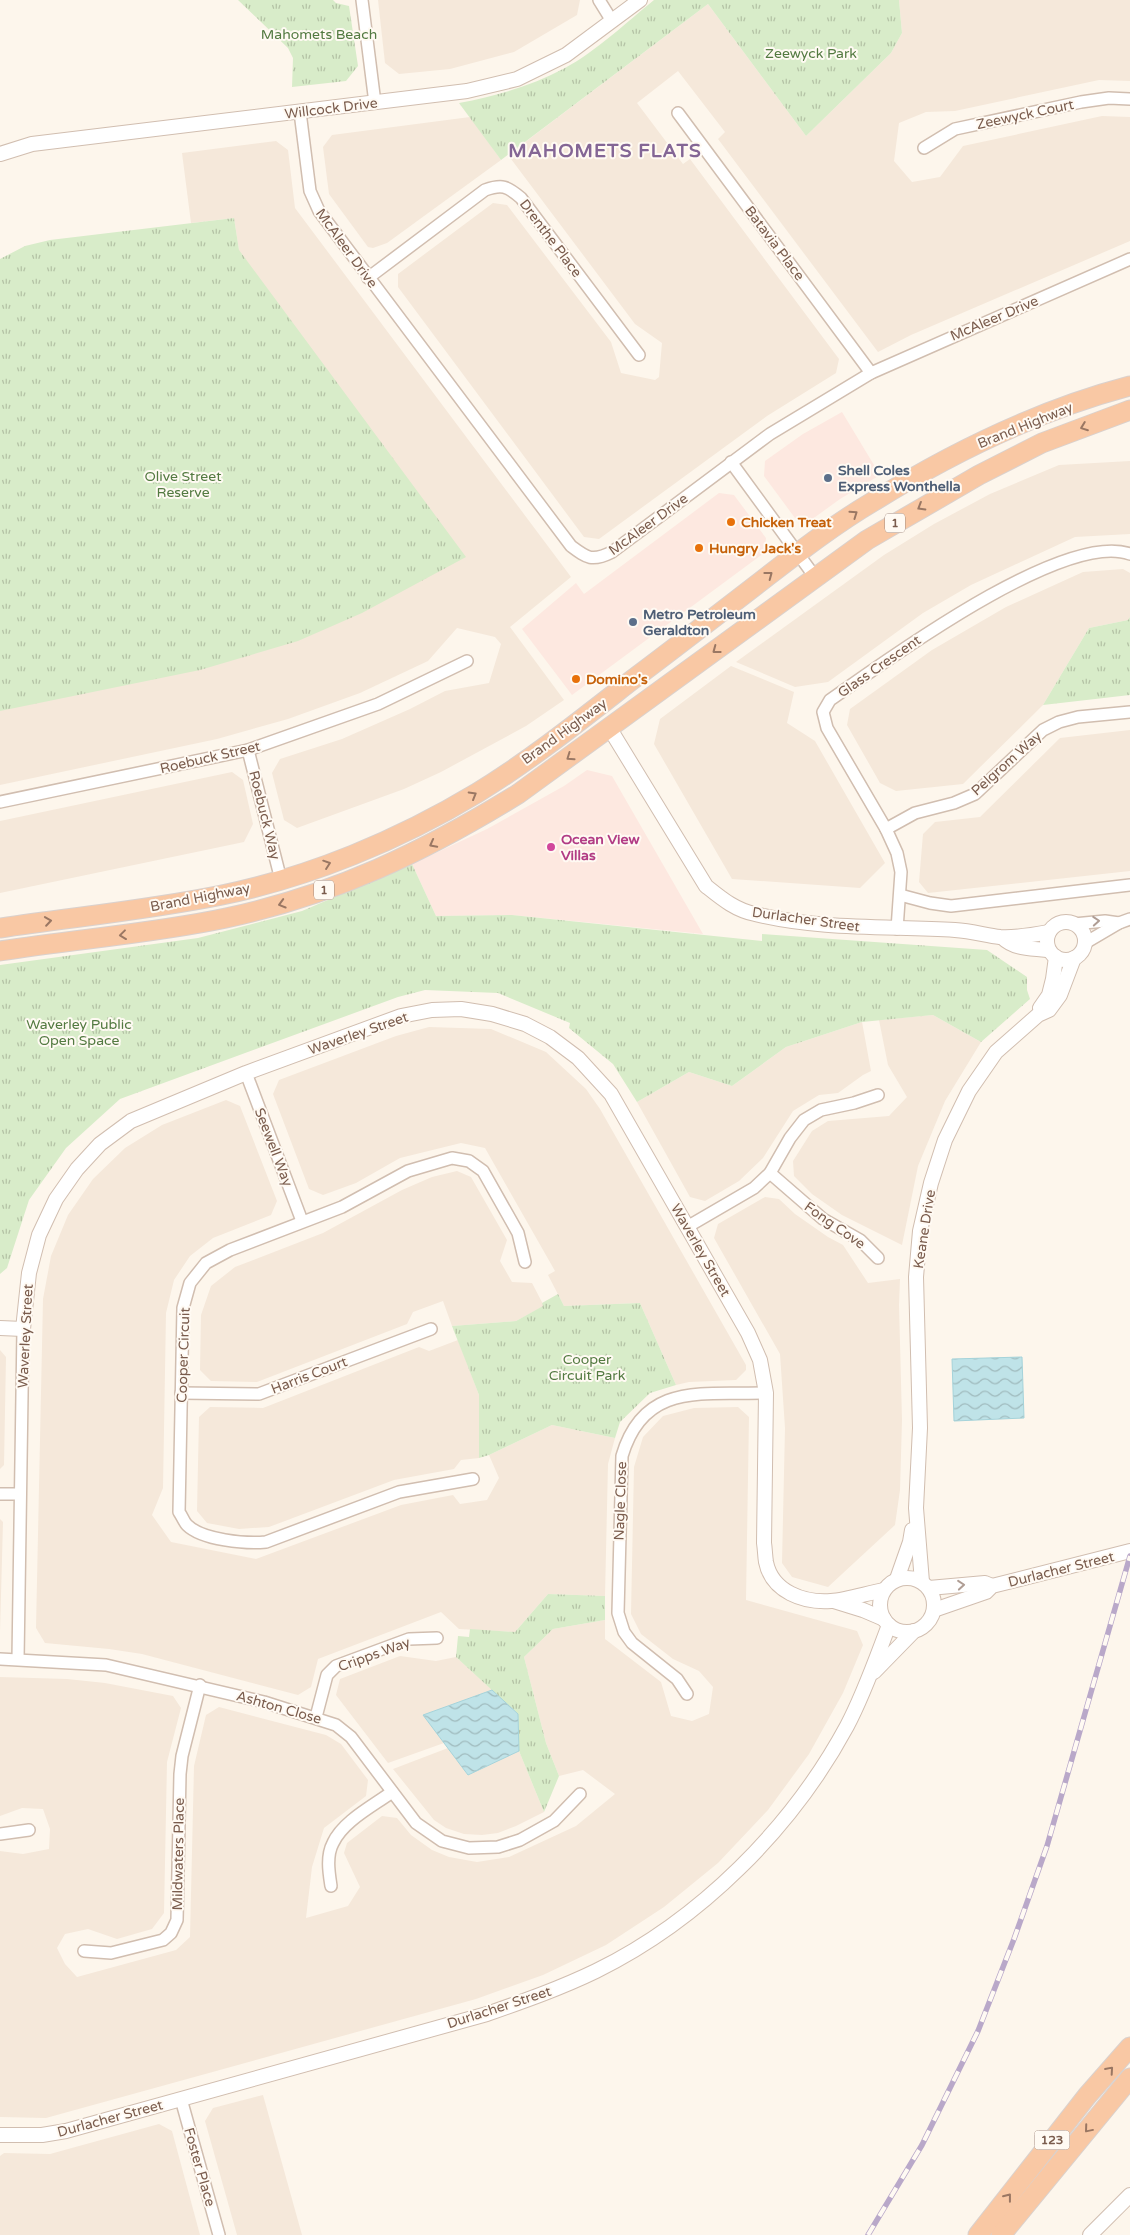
<svg xmlns="http://www.w3.org/2000/svg" width="1130" height="2235" font-family="'Varela Round',sans-serif">
<style>
.residential{fill:#f5e8da}
.commercial{fill:#fde8e0}
.grass{fill:url(#grass-tufts)}
.water{fill:url(#water-waves);stroke:#a5d3da}
.lines{fill:none;stroke-linecap:round;stroke-linejoin:round}
.minor-casing{stroke:#d1beb0;stroke-width:14}
.tertiary-casing{stroke:#d1beb0;stroke-width:16}
.trunk-casing{stroke:#dad1cd;stroke-width:21}
.minor{stroke:#fff;stroke-width:11}
.tertiary{stroke:#fff;stroke-width:14}
.trunk{stroke:#f9c8a4;stroke-width:19}
.rail-casing{stroke:#b9a8c9;stroke-width:5.5}
.rail{stroke:#fffaf3;stroke-width:4;stroke-dasharray:11;stroke-linecap:butt}
.oneway{stroke:#9a7763}
.oneway2{stroke:#af9d94}
.service-dot{fill:#5c6f8a;stroke:#fffaf3;stroke-width:2}
.food-dot{fill:#e8710a;stroke:#fffaf3;stroke-width:2}
.hotel-dot{fill:#d1479c;stroke:#fffaf3;stroke-width:2}
.labels{text-anchor:middle;stroke-width:4;stroke-linejoin:round;paint-order:stroke}
.shield{fill:#fffaf3;stroke:#a28b7f;stroke-width:1}
.shield-label{font-size:12px;font-weight:bold;fill:#7a5c4d}
.park-label{font-size:14px;fill:#537a41;stroke:#fffaf3}
.street-label{font-size:14px;fill:#7a5c4d;stroke:#fffaf3}
.service-label{font-size:14px;font-weight:bold;fill:#4e5e75;stroke:#fffaf3;text-anchor:start}
.food-label{font-size:14px;font-weight:bold;fill:#c56008;stroke:#fffaf3;text-anchor:start}
.hotel-label{font-size:14px;font-weight:bold;fill:#b23c85;stroke:#fffaf3;text-anchor:start}
.district-label{font-size:19px;font-weight:bold;letter-spacing:1px;fill:#846695;stroke:#fffaf3}
</style>
<defs>
<pattern id="grass-tufts" width="24" height="20" patternUnits="userSpaceOnUse" patternTransform="scale(1.25)"><rect width="24" height="20" fill="#d8ecc9"/><path d="M3 7l-1-3M5 7V3M7 7l1-3M15 17l-1-3M17 17v-4M19 17l1-3" fill="none" stroke="#b4c2a5"/></pattern>
<pattern id="water-waves" width="16" height="10" patternUnits="userSpaceOnUse" patternTransform="scale(1.25)"><rect width="16" height="10" fill="#bfe3e8"/><path d="M0 5q4-4 8 0t8 0" fill="none" stroke="#a0bbbe"/></pattern>
</defs>
<rect width="100%" height="100%" fill="#fdf6ec"/>
<!-- residential -->
<g class="residential">
<path d="M 378,0 L 580,0 L 577,15 L 514,52 L 450,69 L 399,74 L 385,63 Z"/>
<path d="M 899,0 L 1130,0 L 1130,81 L 1099,80 L 955,111 L 926,112 L 899,123 L 894,161 L 912,182 L 940,177 L 963,146 L 1102,116 L 1130,117 L 1130,241 L 911,335 L 878,352 L 718,139 L 725,132 L 678,71 L 637,103 L 683,164 L 690,159 L 839,359 L 836,373 L 767,416 L 599,539 L 584,537 L 398,287 L 398,274 L 493,203 L 507,205 L 611,342 L 621,373 L 655,380 L 659,377 L 662,343 L 635,324 L 508,155 L 708,4 L 806,136 L 891,53 L 902,33 Z"/>
<path d="M 470,117 L 501,160 L 387,243 L 373,248 L 368,247 L 329,194 L 323,147 L 332,135 Z"/>
<path d="M 276,141 L 288,150 L 295,208 L 571,577 L 510,627 L 564,700 L 526,726 L 441,772 L 404,789 L 297,828 L 284,820 L 272,773 L 280,759 L 342,739 L 410,709 L 445,691 L 489,683 L 501,644 L 495,637 L 457,628 L 428,661 L 360,693 L 288,719 L 217,739 L 0,785 L 0,711 L 239,250 L 234,218 L 191,223 L 182,153 Z"/>
<path d="M 1130,461 L 1130,534 L 1075,537 L 971,585 L 923,613 L 828,682 L 795,687 L 736,662 L 884,555 L 934,524 L 990,494 L 1059,465 Z"/>
<path d="M 1123,569 L 1130,573 L 1130,617 L 1128,620 L 1089,628 L 1043,705 L 963,784 L 896,791 L 880,783 L 847,725 L 850,709 L 932,650 L 1006,607 L 1083,572 Z"/>
<path d="M 731,666 L 794,692 L 787,723 L 815,741 L 885,863 L 860,888 L 732,879 L 654,744 L 660,719 Z"/>
<path d="M 1130,730 L 1130,871 L 928,893 L 919,882 L 923,834 L 935,822 L 980,817 L 1060,738 Z"/>
<path d="M 232,772 L 243,780 L 253,824 L 244,842 L 0,893 L 0,821 Z"/>
<path d="M 933,1015 L 981,1042 L 945,1101 L 918,1166 L 902,1245 L 842,1215 L 812,1194 L 794,1176 L 793,1161 L 812,1131 L 828,1121 L 889,1116 L 907,1097 L 888,1065 L 879,1020 Z"/>
<path d="M 862,1022 L 871,1071 L 863,1075 L 838,1093 L 819,1095 L 793,1111 L 763,1158 L 739,1181 L 705,1201 L 690,1197 L 637,1102 L 689,1072 L 732,1086 L 786,1047 Z"/>
<path d="M 429,1027 L 491,1029 L 546,1052 L 586,1089 L 600,1109 L 746,1365 L 746,1370 L 736,1380 L 689,1382 L 676,1385 L 640,1303 L 564,1306 L 548,1275 L 555,1271 L 485,1148 L 461,1143 L 400,1158 L 356,1183 L 323,1195 L 309,1189 L 273,1094 L 279,1080 L 396,1036 Z"/>
<path d="M 226,1100 L 240,1106 L 277,1201 L 271,1215 L 213,1238 L 190,1256 L 174,1280 L 166,1313 L 163,1488 L 152,1515 L 171,1542 L 256,1559 L 401,1505 L 453,1495 L 460,1504 L 487,1500 L 499,1478 L 489,1455 L 552,1425 L 615,1438 L 608,1464 L 605,1596 L 548,1594 L 515,1632 L 459,1629 L 441,1612 L 318,1659 L 311,1687 L 298,1695 L 142,1654 L 109,1649 L 45,1643 L 36,1628 L 43,1299 L 51,1256 L 68,1215 L 93,1179 L 125,1148 L 162,1125 Z"/>
<path d="M 457,1171 L 471,1177 L 507,1240 L 500,1261 L 512,1282 L 532,1283 L 544,1306 L 516,1321 L 452,1326 L 443,1301 L 413,1312 L 407,1324 L 257,1382 L 211,1381 L 200,1370 L 201,1315 L 211,1286 L 235,1267 L 323,1233 L 402,1190 L 432,1177 Z"/>
<path d="M 765,1197 L 779,1199 L 795,1214 L 828,1237 L 843,1245 L 868,1283 L 900,1279 L 899,1305 L 902,1420 L 900,1490 L 895,1525 L 828,1587 L 792,1577 L 782,1563 L 785,1428 L 780,1354 L 714,1238 L 718,1224 Z"/>
<path d="M 458,1340 L 479,1395 L 479,1458 L 461,1460 L 454,1469 L 394,1480 L 269,1527 L 239,1529 L 207,1523 L 197,1511 L 199,1417 L 210,1407 L 263,1408 L 419,1347 L 429,1351 Z"/>
<path d="M 0,1350 L 6,1357 L 4,1465 L 0,1469 Z"/>
<path d="M 738,1407 L 749,1417 L 746,1600 L 857,1631 L 863,1645 L 843,1693 L 809,1754 L 768,1810 L 718,1863 L 664,1907 L 606,1945 L 543,1975 L 476,1999 L 46,2118 L 0,2117 L 0,1851 L 23,1854 L 49,1849 L 50,1829 L 43,1809 L 22,1808 L 0,1816 L 0,1677 L 67,1679 L 105,1683 L 173,1696 L 181,1708 L 167,1762 L 164,1913 L 152,1929 L 117,1939 L 88,1929 L 65,1934 L 57,1948 L 65,1964 L 77,1977 L 176,1950 L 190,1937 L 194,1766 L 206,1715 L 219,1707 L 326,1735 L 341,1744 L 368,1780 L 366,1796 L 324,1828 L 312,1867 L 306,1918 L 348,1906 L 360,1887 L 344,1853 L 347,1843 L 382,1816 L 397,1818 L 411,1835 L 432,1850 L 449,1857 L 477,1862 L 509,1857 L 576,1826 L 615,1794 L 583,1770 L 559,1776 L 546,1743 L 524,1657 L 553,1629 L 605,1620 L 605,1639 L 661,1682 L 671,1716 L 692,1721 L 709,1714 L 713,1687 L 699,1671 L 673,1659 L 641,1634 L 631,1614 L 634,1467 L 643,1437 L 663,1416 L 694,1408 Z"/>
<path d="M 0,1519 L 3,1522 L 0,1632 Z"/>
<path d="M 400,1656 L 436,1661 L 456,1657 L 492,1690 L 423,1715 L 444,1743 L 388,1763 L 336,1695 L 340,1679 Z"/>
<path d="M 448,1748 L 468,1775 L 519,1751 L 544,1812 L 516,1826 L 498,1833 L 482,1835 L 464,1834 L 446,1828 L 434,1820 L 393,1769 Z"/>
<path d="M 263,2095 L 302,2235 L 237,2235 L 205,2121 L 213,2108 Z"/>
<path d="M 159,2124 L 172,2131 L 200,2235 L 0,2235 L 0,2156 L 4,2153 L 50,2154 Z"/>
</g>
<!-- commercial -->
<g class="commercial">
<path d="M 842,412 L 880,475 L 840,499 L 811,520 L 795,518 L 764,476 L 765,461 L 803,434 Z"/>
<path d="M 719,493 L 734,495 L 766,538 L 764,553 L 572,695 L 522,629 L 576,583 L 584,594 Z"/>
<path d="M 587,770 L 612,776 L 703,934 L 512,915 L 436,916 L 412,864 L 487,829 L 564,786 Z"/>
</g>
<!-- grass -->
<g class="grass">
<path d="M 238,0 L 333,0 L 336,3 L 349,6 L 358,66 L 346,81 L 292,87 L 293,58 L 288,48 Z"/>
<path d="M 654,0 L 899,0 L 902,33 L 891,53 L 806,136 L 708,4 L 501,160 L 459,103 C 497,96 531,86 565,68 C 595,52 627,22 654,0 Z"/>
<path d="M 234,218 L 239,250 L 466,557 L 362,613 L 298,641 L 200,670 L 0,711 L 0,259 L 25,246 L 50,240 Z"/>
<path d="M 1130,617 L 1130,695 L 1043,705 L 1089,628 L 1128,620 Z"/>
<path d="M 412,864 L 436,916 L 512,915 L 762,941 L 762,934 L 987,950 L 1027,977 L 1027,990 L 1030,999 L 981,1042 L 933,1015 L 862,1022 L 786,1047 L 732,1086 L 689,1072 L 637,1102 L 613,1064 L 569,1028 L 570,1023 L 498,993 L 425,990 L 398,997 L 120,1099 L 66,1148 L 29,1200 L 7,1268 L 0,1274 L 0,965 L 198,938 L 302,911 Z"/>
<path d="M 558,1294 L 564,1306 L 640,1303 L 676,1385 L 650,1393 L 620,1422 L 615,1438 L 552,1425 L 489,1455 L 479,1458 L 479,1395 L 452,1326 L 516,1321 L 543,1306 L 542,1303 Z"/>
<path d="M 548,1594 L 605,1596 L 605,1620 L 553,1629 L 524,1657 L 546,1743 L 559,1776 L 544,1812 L 519,1751 L 518,1714 L 456,1657 L 458,1636 L 469,1637 L 470,1629 L 515,1632 Z"/>
</g>
<!-- water -->
<g class="water">
<path d="M 1022,1357 L 1024,1418 L 954,1421 L 952,1359 Z"/>
<path d="M 492,1690 L 518,1714 L 519,1751 L 468,1775 L 423,1715 Z"/>
</g>
<g class="lines">
<defs>
<g id="minor">
<path d="M 362,0 L 375,103"/>
<path d="M 599,0 L 612,21"/>
<path d="M 300,112 L 310,191 L 319,211 L 571,546 C 587,558 592,562 612,552 L 770,434 L 871,373 L 1130,259"/>
<path d="M 678,113 L 871,373"/>
<path d="M 924,148 L 955,129 L 1081,102 L 1109,98 L 1130,99"/>
<path d="M 368,278 L 485,190 C 502,184 507,186 521,198 L 639,355"/>
<path d="M 731,462 L 815,577"/>
<path d="M 248,750 L 281,880"/>
<path d="M 0,802 L 248,750 L 378,704 L 467,661"/>
<path d="M 886,829 L 915,813 L 954,803 L 975,794 L 1043,730 L 1059,722 L 1078,717 L 1130,712"/>
<path d="M 900,895 L 930,903 L 951,906 L 1130,885"/>
<path d="M 1074,924 L 1105,921 L 1119,923"/>
<path d="M 897,929 L 901,872 L 897,853 L 886,829 L 827,728 L 823,712 L 830,700 C 886,661 1064,530 1130,554"/>
<path d="M 1085,943 L 1119,923 L 1130,919"/>
<path d="M 246,1073 L 302,1221"/>
<path d="M 770,1173 L 823,1219 L 860,1240 L 878,1258"/>
<path d="M 687,1227 L 754,1188 L 770,1173 L 790,1138 L 804,1120 L 821,1110 L 854,1103 L 878,1095"/>
<path d="M 181,1393 L 259,1394 L 431,1329"/>
<path d="M 473,1479 L 399,1492 L 266,1542 C 246,1544 202,1540 187,1525 C 184,1522 182,1516 179,1512 L 183,1308 L 190,1283 L 206,1263 L 230,1250 L 342,1207 L 408,1171 L 452,1158 L 469,1161 L 483,1171 L 518,1233 L 525,1262"/>
<path d="M 0,1494 L 20,1494"/>
<path d="M 0,1659 L 106,1665 L 264,1702 L 336,1725 L 351,1737 L 416,1823 L 442,1841 L 469,1848 L 498,1847 L 520,1840 L 554,1821 L 580,1794"/>
<path d="M 18,1659 L 23,1329"/>
<path d="M 687,1694 L 677,1679 L 632,1643 L 624,1632 L 618,1613 L 622,1456 C 644,1381 704,1395 766,1393"/>
<path d="M 316,1717 L 327,1675 L 336,1666 L 409,1639 L 437,1638"/>
<path d="M 0,1834 L 29,1830"/>
<path d="M 331,1886 C 329,1873 326,1856 333,1843 C 343,1821 373,1806 392,1792"/>
<path d="M 84,1951 L 111,1953 L 163,1940 L 171,1933 L 177,1920 L 180,1774 L 182,1756 L 200,1685"/>
<path d="M 181,2099 L 219,2235"/>
</g>
<g id="tertiary">
<path d="M 0,154 L 32,144 L 467,91 L 517,79 L 566,55 L 640,0"/>
<path d="M 610,729 L 706,886 C 721,898 735,910 755,914 C 820,930 889,926 955,930 C 971,931 985,935 1000,937 C 1016,938 1033,935 1049,932"/>
<circle cx="1066" cy="941" r="19"/>
<path d="M 1003,938 C 1014,949 1034,949 1049,950"/>
<path d="M 1040,1008 L 1049,995 L 1053,979 L 1056,957"/>
<path d="M 0,1328 L 23,1329 L 29,1273 L 39,1235 L 56,1199 L 77,1169 L 100,1144 L 131,1121 L 246,1073 L 401,1016 L 432,1010 L 461,1009 L 492,1014 L 525,1024 L 550,1037 L 578,1058 L 611,1094 L 748,1333 L 760,1360 L 766,1393 L 764,1543 C 765,1549 765,1556 766,1562 C 772,1592 804,1603 831,1601 C 846,1600 868,1593 884,1590"/>
<circle cx="907" cy="1605" r="27"/>
<path d="M 897,1579 L 910,1542 L 912,1530"/>
<path d="M 922,1582 L 916,1508 L 920,1428 L 916,1277 L 920,1231 L 931,1183 L 945,1140 L 969,1091 L 996,1052 L 1038,1015 L 1049,1010 L 1060,995 L 1074,958"/>
<path d="M 929,1588 L 985,1583 L 992,1586"/>
<path d="M 834,1601 L 863,1610 L 884,1619"/>
<path d="M 934,1610 L 986,1592 L 992,1586 L 1130,1551"/>
<path d="M 874,1672 L 914,1631"/>
<path d="M 0,2135 L 42,2135 L 66,2131 L 487,2014 C 524,2001 561,1988 596,1971 C 700,1920 792,1828 847,1726 C 864,1694 876,1659 889,1625"/>
<path d="M 1090,2235 L 1130,2195"/>
</g>
<g id="trunk">
<path d="M 0,928 C 74,917 149,910 222,895 C 310,877 399,840 477,793 C 531,760 582,719 632,680 C 676,647 720,613 764,579 C 799,552 835,524 874,501 C 953,452 1039,410 1130,386"/>
<path d="M 0,951 C 75,939 151,934 226,918 C 334,895 424,852 518,794 L 867,540 L 979,475 L 1042,443 L 1130,410"/>
<path d="M 978,2235 L 1087,2096 L 1130,2047"/>
<path d="M 1001,2235 L 1130,2078"/>
</g>
</defs>
<!-- minor casing -->
<use href="#minor" class="minor-casing"/>
<!-- tertiary casing -->
<use href="#tertiary" class="tertiary-casing"/>
<!-- trunk casing -->
<use href="#trunk" class="trunk-casing"/>
<!-- minor -->
<use href="#minor" class="minor"/>
<!-- tertiary -->
<use href="#tertiary" class="tertiary"/>
<!-- trunk -->
<use href="#trunk" class="trunk"/>
<defs>
<path id="rail" d="M 868,2235 L 922,2145 L 978,2031 L 1014,1939 L 1047,1846 L 1130,1556"/>
</defs>
<!-- rail casing -->
<use href="#rail" class="rail-casing"/>
<!-- rail -->
<use href="#rail" class="rail"/>
</g>
<!-- one-way arrows -->
<defs><path id="oneway-chevron" d="M-2-3.5L2.5 0L-2 3.5" fill="none" stroke-width="1.6" stroke-linecap="round" stroke-linejoin="round" transform="scale(1.25)"/></defs>
<g class="oneway">
<use href="#oneway-chevron" transform="translate(1084 427) rotate(159)"/>
<use href="#oneway-chevron" transform="translate(921 507) rotate(149)"/>
<use href="#oneway-chevron" transform="translate(854 514) rotate(-35)"/>
<use href="#oneway-chevron" transform="translate(769 575) rotate(-37)"/>
<use href="#oneway-chevron" transform="translate(716 650) rotate(143)"/>
<use href="#oneway-chevron" transform="translate(570 757) rotate(145)"/>
<use href="#oneway-chevron" transform="translate(473 795) rotate(-30)"/>
<use href="#oneway-chevron" transform="translate(433 844) rotate(152)"/>
<use href="#oneway-chevron" transform="translate(327 864) rotate(-19)"/>
<use href="#oneway-chevron" transform="translate(282 904) rotate(164)"/>
<use href="#oneway-chevron" transform="translate(48 921) rotate(-8)"/>
<use href="#oneway-chevron" transform="translate(123 935) rotate(173)"/>
<use href="#oneway-chevron" transform="translate(1110 2070) rotate(-49)"/>
<use href="#oneway-chevron" transform="translate(1088 2129) rotate(130)"/>
<use href="#oneway-chevron" transform="translate(1008 2197) rotate(-52)"/>
</g>
<g class="oneway2">
<use href="#oneway-chevron" transform="translate(1096 921) rotate(-4)"/>
<use href="#oneway-chevron" transform="translate(961 1585) rotate(-5)"/>
</g>
<!-- markers -->
<g class="service-dot">
<circle cx="828" cy="478" r="5"/>
<circle cx="633" cy="622" r="5"/>
</g>
<g class="food-dot">
<circle cx="731" cy="522" r="5"/>
<circle cx="699" cy="548" r="5"/>
<circle cx="576" cy="679" r="5"/>
</g>
<circle class="hotel-dot" cx="551" cy="847" r="5"/>
<g class="labels">
<!-- shield labels -->
<g class="shield">
<rect x="885" y="513.5" width="20" height="19" rx="4"/>
<rect x="314" y="880.5" width="20" height="19" rx="4"/>
<rect x="1034.5" y="2130.5" width="35" height="19" rx="4"/>
</g>
<g class="shield-label">
<text x="895" y="527">1</text>
<text x="324" y="894">1</text>
<text x="1052" y="2144">123</text>
</g>
<!-- park labels -->
<g class="park-label">
<text x="319" y="39">Mahomets Beach</text>
<text x="811" y="58">Zeewyck Park</text>
<text x="183" y="481">Olive Street<tspan x="183" dy="16">Reserve</tspan></text>
<text x="79" y="1029">Waverley Public<tspan x="79" dy="16">Open Space</tspan></text>
<text x="587" y="1364">Cooper<tspan x="587" dy="16">Circuit Park</tspan></text>
</g>
<!-- street labels -->
<g class="street-label">
<text transform="translate(331 108) rotate(-7)" y="5">Willcock Drive</text>
<text transform="translate(1025 114) rotate(-12)" y="5">Zeewyck Court</text>
<text transform="translate(551 238) rotate(53)" y="5">Drenthe Place</text>
<text transform="translate(775 243) rotate(53)" y="5">Batavia Place</text>
<text transform="translate(347 248) rotate(54)" y="5">McAleer Drive</text>
<text transform="translate(994 318) rotate(-23)" y="5">McAleer Drive</text>
<text transform="translate(1025 425) rotate(-22)" y="5">Brand Highway</text>
<text transform="translate(648 524) rotate(-36)" y="5">McAleer Drive</text>
<text transform="translate(879 666) rotate(-35)" y="5">Glass Crescent</text>
<text transform="translate(564 731) rotate(-36)" y="5">Brand Highway</text>
<text transform="translate(210 757) rotate(-13)" y="5">Roebuck Street</text>
<text transform="translate(1006 763) rotate(-42)" y="5">Pelgrom Way</text>
<text transform="translate(265 815) rotate(76)" y="5">Roebuck Way</text>
<text transform="translate(200 897) rotate(-11)" y="5">Brand Highway</text>
<text transform="translate(806 919) rotate(8)" y="5">Durlacher Street</text>
<text transform="translate(358 1033) rotate(-19)" y="5">Waverley Street</text>
<text transform="translate(274 1147) rotate(69)" y="5">Seewell Way</text>
<text transform="translate(835 1225) rotate(35)" y="5">Fong Cove</text>
<text transform="translate(924 1229) rotate(-81)" y="5">Keane Drive</text>
<text transform="translate(701 1250) rotate(60)" y="5">Waverley Street</text>
<text transform="translate(25 1336) rotate(-87)" y="5">Waverley Street</text>
<text transform="translate(183 1355) rotate(-88)" y="5">Cooper Circuit</text>
<text transform="translate(309 1375) rotate(-21)" y="5">Harris Court</text>
<text transform="translate(620 1501) rotate(-88)" y="5">Nagle Close</text>
<text transform="translate(1061 1569) rotate(-14)" y="5">Durlacher Street</text>
<text transform="translate(374 1654) rotate(-20)" y="5">Cripps Way</text>
<text transform="translate(279 1707) rotate(16)" y="5">Ashton Close</text>
<text transform="translate(178 1854) rotate(-89)" y="5">Mildwaters Place</text>
<text transform="translate(499 2007) rotate(-18)" y="5">Durlacher Street</text>
<text transform="translate(110 2118) rotate(-15)" y="5">Durlacher Street</text>
<text transform="translate(200 2167) rotate(74)" y="5">Foster Place</text>
</g>
<!-- service labels -->
<g class="service-label">
<text x="838" y="475">Shell Coles<tspan x="838" dy="16">Express Wonthella</tspan></text>
<text x="643" y="619">Metro Petroleum<tspan x="643" dy="16">Geraldton</tspan></text>
</g>
<!-- food labels -->
<g class="food-label">
<text x="741" y="527">Chicken Treat</text>
<text x="709" y="553">Hungry Jack's</text>
<text x="586" y="684">Domino's</text>
</g>
<!-- hotel labels -->
<g class="hotel-label">
<text x="561" y="844">Ocean View<tspan x="561" dy="16">Villas</tspan></text>
</g>
<!-- district labels -->
<g class="district-label">
<text x="605" y="157">MAHOMETS FLATS</text>
</g>
</g>
</svg>
